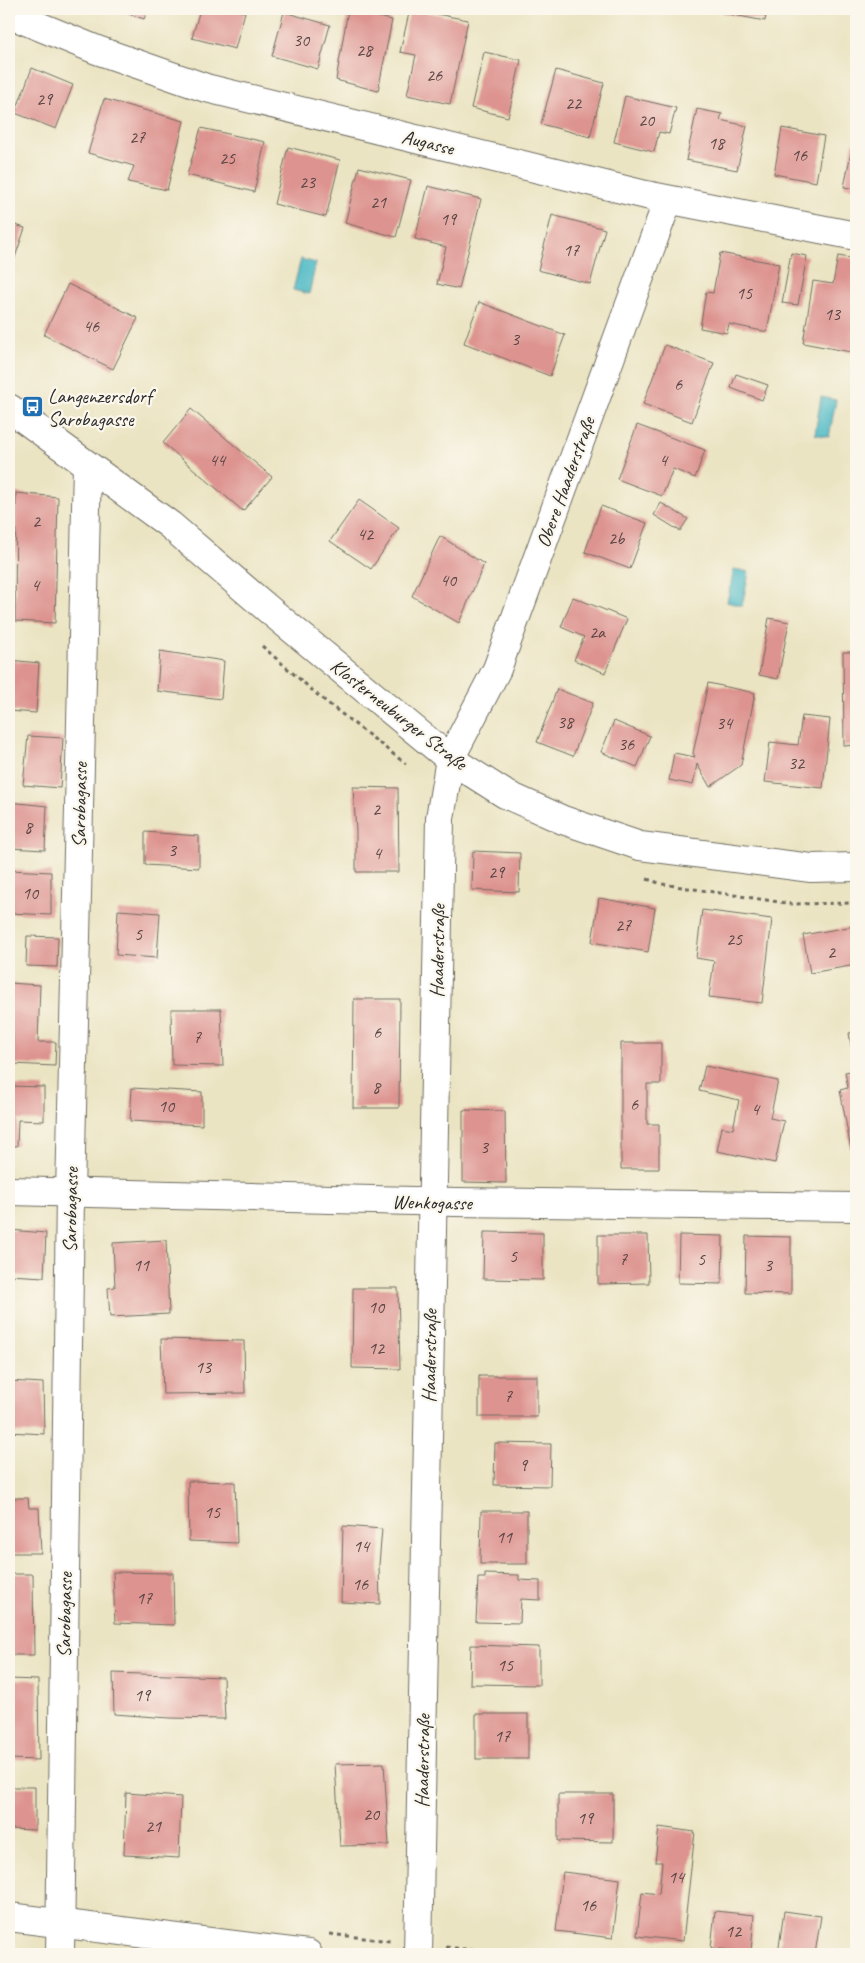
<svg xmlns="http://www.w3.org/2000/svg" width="865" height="1963" font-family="Caveat,sans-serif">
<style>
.water{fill:#4ab8c4;stroke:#3a7278}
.building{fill:#dd938f}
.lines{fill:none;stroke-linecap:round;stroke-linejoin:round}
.minor-casing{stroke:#6e6c60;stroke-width:30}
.path{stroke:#6e6c60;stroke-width:3;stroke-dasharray:4 4;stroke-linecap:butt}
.minor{stroke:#fff;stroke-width:28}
.labels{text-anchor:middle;stroke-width:4.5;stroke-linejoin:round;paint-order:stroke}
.number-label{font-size:18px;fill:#584544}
.street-label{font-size:20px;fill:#2b2b2b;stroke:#fbf7ec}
.poi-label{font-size:20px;fill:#2b2b2b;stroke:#fbf7ec;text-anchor:start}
</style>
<rect width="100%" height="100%" fill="#fbf7ec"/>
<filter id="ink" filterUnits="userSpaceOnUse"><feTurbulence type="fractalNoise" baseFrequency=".02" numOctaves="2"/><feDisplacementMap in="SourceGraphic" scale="10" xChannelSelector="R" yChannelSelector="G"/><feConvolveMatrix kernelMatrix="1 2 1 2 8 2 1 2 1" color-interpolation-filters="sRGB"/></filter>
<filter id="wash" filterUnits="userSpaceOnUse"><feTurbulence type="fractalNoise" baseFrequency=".0096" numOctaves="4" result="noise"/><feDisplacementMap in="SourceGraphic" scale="20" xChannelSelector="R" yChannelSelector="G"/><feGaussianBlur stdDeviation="1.12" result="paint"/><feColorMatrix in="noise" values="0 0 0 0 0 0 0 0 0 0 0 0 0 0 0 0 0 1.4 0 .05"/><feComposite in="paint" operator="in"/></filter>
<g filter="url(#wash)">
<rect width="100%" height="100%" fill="#ebe4c3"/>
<!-- water -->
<g class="water">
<path d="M 301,259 L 316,263 L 309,294 L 293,290 Z"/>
<path d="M 821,397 L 836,400 L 829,437 L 815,434 Z"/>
<path d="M 734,569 L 749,572 L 742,606 L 727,602 Z"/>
</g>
<g id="blocks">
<!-- building -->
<g class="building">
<path d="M 115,9 L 148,9 L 144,19 Z"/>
<path d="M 200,9 L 232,9 L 245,12 L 235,49 L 192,38 Z"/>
<path d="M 410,9 L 468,20 L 450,104 L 407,95 L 416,55 L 400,52 Z"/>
<path d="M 724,9 L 767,9 L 765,21 L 723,13 Z"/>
<path d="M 348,10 L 392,20 L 378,91 L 336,80 Z"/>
<path d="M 284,12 L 330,25 L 318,69 L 272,56 Z"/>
<path d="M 484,52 L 521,60 L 508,117 L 471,108 Z"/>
<path d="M 32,68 L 73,85 L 56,129 L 15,113 Z"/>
<path d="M 556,70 L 604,83 L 590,137 L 541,124 Z"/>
<path d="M 625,96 L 676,108 L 669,134 L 659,132 L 654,152 L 614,142 Z"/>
<path d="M 104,99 L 184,121 L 167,190 L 128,182 L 134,166 L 88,153 Z"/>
<path d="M 697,109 L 722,114 L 720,120 L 747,126 L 737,170 L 686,160 Z"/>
<path d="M 201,128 L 265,142 L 254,192 L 187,175 Z"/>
<path d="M 782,128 L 824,136 L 816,182 L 774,174 Z"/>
<path d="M 853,143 L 856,143 L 856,189 L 844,187 Z"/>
<path d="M 288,147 L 340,160 L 326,217 L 274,204 Z"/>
<path d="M 359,167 L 411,180 L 396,237 L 345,223 Z"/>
<path d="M 428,186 L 481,199 L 459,289 L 437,284 L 446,247 L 415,239 Z"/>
<path d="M 552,215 L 605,229 L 590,284 L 538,270 Z"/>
<path d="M 9,223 L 25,228 L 9,275 Z"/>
<path d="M 720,253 L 779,264 L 767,332 L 729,324 L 727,333 L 700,328 L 706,292 L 713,293 Z"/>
<path d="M 791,253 L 807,256 L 798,305 L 782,303 Z"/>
<path d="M 838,256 L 856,259 L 856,353 L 803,343 L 813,281 L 833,284 Z"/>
<path d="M 68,284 L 138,318 L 113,369 L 44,335 Z"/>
<path d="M 479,302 L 565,335 L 550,376 L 464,343 Z"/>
<path d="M 665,345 L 714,363 L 692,422 L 643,404 Z"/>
<path d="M 736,374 L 768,385 L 762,400 L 731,388 Z"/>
<path d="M 191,409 L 272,477 L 243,511 L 163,443 Z"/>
<path d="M 637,425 L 705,450 L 695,478 L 673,469 L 662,496 L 617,479 Z"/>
<path d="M 16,493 L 58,497 L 55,623 L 15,621 Z"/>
<path d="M 359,500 L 399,528 L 371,569 L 330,541 Z"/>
<path d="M 661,503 L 688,519 L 680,531 L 654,515 Z"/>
<path d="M 601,506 L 647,523 L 630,569 L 585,552 Z"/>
<path d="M 440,536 L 484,564 L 459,623 L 412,596 Z"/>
<path d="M 573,597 L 627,619 L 605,673 L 574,660 L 584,637 L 561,627 Z"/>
<path d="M 769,618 L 789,622 L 778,679 L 759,675 Z"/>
<path d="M 160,651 L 224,661 L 221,699 L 157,691 Z"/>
<path d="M 843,652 L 856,652 L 856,745 L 844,746 Z"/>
<path d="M 9,660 L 39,663 L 36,713 L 9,711 Z"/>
<path d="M 708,683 L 755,693 L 741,765 L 710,787 L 697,764 L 693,785 L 669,780 L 674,753 L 695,757 L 693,753 Z"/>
<path d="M 557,689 L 593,703 L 573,756 L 537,742 Z"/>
<path d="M 802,716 L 830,719 L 823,788 L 765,782 L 770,742 L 798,745 Z"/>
<path d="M 614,721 L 650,736 L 637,767 L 601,752 Z"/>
<path d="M 28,736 L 63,738 L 60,788 L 23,785 Z"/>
<path d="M 353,787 L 398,788 L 399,872 L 356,872 L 356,831 Z"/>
<path d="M 9,802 L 47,806 L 45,850 L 9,848 Z"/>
<path d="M 145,832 L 199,836 L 199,868 L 145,865 Z"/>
<path d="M 473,851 L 520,853 L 519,892 L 472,890 Z"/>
<path d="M 9,870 L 51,872 L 51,915 L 9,913 Z"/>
<path d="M 599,898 L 655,908 L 648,952 L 592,942 Z"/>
<path d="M 118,910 L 160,913 L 157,958 L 116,955 Z"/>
<path d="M 702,910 L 772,919 L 762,1003 L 709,997 L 714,961 L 696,958 Z"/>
<path d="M 854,926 L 856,938 L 856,965 L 810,973 L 803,935 Z"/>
<path d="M 27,936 L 58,937 L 57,967 L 26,966 Z"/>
<path d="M 9,983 L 40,985 L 38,1042 L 56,1042 L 55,1066 L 12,1064 L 13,1034 L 9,1034 Z"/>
<path d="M 354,999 L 400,999 L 399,1108 L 353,1108 Z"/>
<path d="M 171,1009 L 221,1009 L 223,1066 L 172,1065 Z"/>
<path d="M 856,1032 L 856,1050 L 852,1051 L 849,1033 Z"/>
<path d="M 621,1043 L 661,1043 L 661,1084 L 647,1084 L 647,1124 L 659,1124 L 659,1169 L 621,1169 Z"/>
<path d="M 705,1066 L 778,1081 L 770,1118 L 784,1121 L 775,1163 L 717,1151 L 722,1127 L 733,1129 L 739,1100 L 699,1091 Z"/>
<path d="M 856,1070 L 856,1149 L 851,1150 L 840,1090 L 848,1088 L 845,1072 Z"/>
<path d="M 9,1086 L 44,1087 L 44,1121 L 18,1120 L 17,1146 L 9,1146 Z"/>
<path d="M 132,1088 L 202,1092 L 202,1125 L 130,1121 Z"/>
<path d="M 463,1110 L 505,1111 L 506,1183 L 463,1182 Z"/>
<path d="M 9,1230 L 46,1233 L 44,1277 L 9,1275 Z"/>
<path d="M 484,1232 L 543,1233 L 543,1280 L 483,1279 Z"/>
<path d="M 598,1235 L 648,1235 L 649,1283 L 598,1284 Z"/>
<path d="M 679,1235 L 723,1236 L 722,1284 L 678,1283 Z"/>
<path d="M 746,1236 L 791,1237 L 791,1294 L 745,1293 Z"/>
<path d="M 166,1240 L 169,1314 L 110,1317 L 108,1288 L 115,1287 L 113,1243 Z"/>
<path d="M 353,1288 L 398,1288 L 400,1369 L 352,1368 Z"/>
<path d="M 161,1339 L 244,1341 L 245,1393 L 163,1394 Z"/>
<rect x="479" y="1376" width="58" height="41"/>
<path d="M 9,1381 L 43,1383 L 44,1434 L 9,1432 Z"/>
<path d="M 495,1443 L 551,1444 L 550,1486 L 494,1485 Z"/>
<path d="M 188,1481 L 235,1482 L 237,1543 L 189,1541 Z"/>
<path d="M 9,1498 L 28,1498 L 29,1508 L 39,1508 L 41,1553 L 9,1553 Z"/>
<path d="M 481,1511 L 527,1511 L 527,1564 L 480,1564 Z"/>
<path d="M 343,1526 L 382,1529 L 379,1565 L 380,1604 L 341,1602 Z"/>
<path d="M 113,1572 L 173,1573 L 174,1625 L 115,1623 Z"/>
<path d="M 9,1574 L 33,1574 L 34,1655 L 9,1655 Z"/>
<path d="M 485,1574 L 519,1575 L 519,1580 L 540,1581 L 540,1600 L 521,1599 L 520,1623 L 476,1622 L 478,1578 L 485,1578 Z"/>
<path d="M 471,1645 L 539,1647 L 539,1685 L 470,1684 Z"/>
<path d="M 113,1673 L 223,1677 L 225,1719 L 170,1718 L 114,1714 Z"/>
<path d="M 9,1679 L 38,1680 L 39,1760 L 9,1759 Z"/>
<rect x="476" y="1714" width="52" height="45"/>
<path d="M 384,1763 L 389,1845 L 340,1846 L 335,1764 Z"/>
<path d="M 9,1787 L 35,1787 L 35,1830 L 9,1829 Z"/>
<path d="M 126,1793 L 181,1797 L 179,1858 L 124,1855 Z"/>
<path d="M 558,1794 L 613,1794 L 613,1842 L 558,1841 Z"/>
<path d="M 659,1827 L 695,1832 L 683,1941 L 637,1936 L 642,1892 L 659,1894 L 662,1862 L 655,1862 Z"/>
<path d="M 563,1872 L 620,1879 L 613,1938 L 556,1931 Z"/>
<path d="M 715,1911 L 754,1915 L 751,1952 L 711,1948 Z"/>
<path d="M 784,1911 L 821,1916 L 815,1954 L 778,1954 Z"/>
<path d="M 9,1950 L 32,1953 L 31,1954 L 9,1954 Z"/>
</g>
</g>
</g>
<g filter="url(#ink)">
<use href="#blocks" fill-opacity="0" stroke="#6e6c60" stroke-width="1"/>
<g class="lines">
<defs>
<g id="minor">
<path d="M 9,14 L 97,50 L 206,88 L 646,195 L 856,236"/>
<path d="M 9,408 L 170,525 L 268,609 L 450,759 L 505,794 L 563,820 L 640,846 L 811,868 L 856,867"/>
<path d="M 9,1191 L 455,1202 L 856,1207"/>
<path d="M 9,1917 L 308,1954"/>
<path d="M 60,1954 L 70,1194 L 87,465"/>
<path d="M 418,1954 L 440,818 L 450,759 L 497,669 L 668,200"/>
</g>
</defs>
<!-- minor casing -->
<use href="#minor" class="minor-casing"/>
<!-- path -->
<g class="path">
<path d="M 262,646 L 320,697 L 406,764"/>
<path d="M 647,879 L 662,884 L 792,904 L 856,903"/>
<path d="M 330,1934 L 390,1941"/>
<path d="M 446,1947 L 508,1954"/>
</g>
<!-- minor -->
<use href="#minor" class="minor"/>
</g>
</g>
<!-- icons -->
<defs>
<symbol id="bus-square" viewBox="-11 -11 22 22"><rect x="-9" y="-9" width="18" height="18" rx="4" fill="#1f6fb2" stroke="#fbf7ec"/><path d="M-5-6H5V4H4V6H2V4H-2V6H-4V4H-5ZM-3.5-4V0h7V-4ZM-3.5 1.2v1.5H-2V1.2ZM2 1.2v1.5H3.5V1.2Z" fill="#fff"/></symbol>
</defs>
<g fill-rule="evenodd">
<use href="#bus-square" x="20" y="394" width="25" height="25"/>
</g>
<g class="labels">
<!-- number labels -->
<g class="number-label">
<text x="301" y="46">30</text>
<text x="364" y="56">28</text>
<text x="434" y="81">26</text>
<text x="44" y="105">29</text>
<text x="573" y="109">22</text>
<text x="646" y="126">20</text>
<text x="137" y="143">27</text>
<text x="716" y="149">18</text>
<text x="799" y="161">16</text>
<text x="227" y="164">25</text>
<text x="307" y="188">23</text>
<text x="378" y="208">21</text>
<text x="448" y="225">19</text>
<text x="571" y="256">17</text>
<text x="744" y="299">15</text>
<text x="832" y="320">13</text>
<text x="91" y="332">46</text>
<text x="515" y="345">3</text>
<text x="678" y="390">6</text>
<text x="217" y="466">44</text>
<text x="663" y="466">4</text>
<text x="36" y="527">2</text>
<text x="365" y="540">42</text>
<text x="616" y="544">2b</text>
<text x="448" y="586">40</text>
<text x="35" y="591">4</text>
<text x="597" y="638">2a</text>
<text x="565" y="728">38</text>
<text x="724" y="729">34</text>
<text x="626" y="750">36</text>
<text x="796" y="769">32</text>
<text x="376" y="815">2</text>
<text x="28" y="833">8</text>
<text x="172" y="856">3</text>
<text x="377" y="859">4</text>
<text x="496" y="878">29</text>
<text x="30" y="899">10</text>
<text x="623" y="931">27</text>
<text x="138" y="940">5</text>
<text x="734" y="945">25</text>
<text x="831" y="958">2</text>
<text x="377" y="1038">6</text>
<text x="197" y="1043">7</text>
<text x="376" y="1093">8</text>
<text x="634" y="1110">6</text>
<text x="166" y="1112">10</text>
<text x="755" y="1115">4</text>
<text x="484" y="1153">3</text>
<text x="513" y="1262">5</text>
<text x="623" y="1265">7</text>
<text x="701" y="1265">5</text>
<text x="141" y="1271">11</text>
<text x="768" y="1271">3</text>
<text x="376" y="1313">10</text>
<text x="376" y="1354">12</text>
<text x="203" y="1373">13</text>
<text x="508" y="1402">7</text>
<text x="523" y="1471">9</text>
<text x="212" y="1518">15</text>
<text x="504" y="1543">11</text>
<text x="361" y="1552">14</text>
<text x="360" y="1590">16</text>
<text x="144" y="1604">17</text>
<text x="505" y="1671">15</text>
<text x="142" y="1701">19</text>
<text x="502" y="1742">17</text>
<text x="371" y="1820">20</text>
<text x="585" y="1824">19</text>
<text x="153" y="1832">21</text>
<text x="676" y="1883">14</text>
<text x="588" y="1911">16</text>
<text x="733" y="1937">12</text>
</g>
<!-- street labels -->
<g class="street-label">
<text transform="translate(428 142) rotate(14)" y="7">Augasse</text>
<text transform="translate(565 482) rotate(-70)" y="7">Obere Haaderstraße</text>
<text transform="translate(399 714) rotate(38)" y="7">Klosterneuburger Straße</text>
<text transform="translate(79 805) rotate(-89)" y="7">Sarobagasse</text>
<text transform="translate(437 951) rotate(-89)" y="7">Haaderstraße</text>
<text transform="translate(432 1202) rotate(1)" y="7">Wenkogasse</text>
<text transform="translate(70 1210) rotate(-89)" y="7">Sarobagasse</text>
<text transform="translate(429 1356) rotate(-89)" y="7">Haaderstraße</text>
<text transform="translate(64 1615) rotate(-89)" y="7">Sarobagasse</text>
<text transform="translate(422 1761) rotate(-89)" y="7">Haaderstraße</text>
</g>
<!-- poi labels -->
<g class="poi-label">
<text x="48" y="403">Langenzersdorf<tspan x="48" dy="23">Sarobagasse</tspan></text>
</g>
</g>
<!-- margin -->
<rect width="865" height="1963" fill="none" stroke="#fbf7ec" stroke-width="30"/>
</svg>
